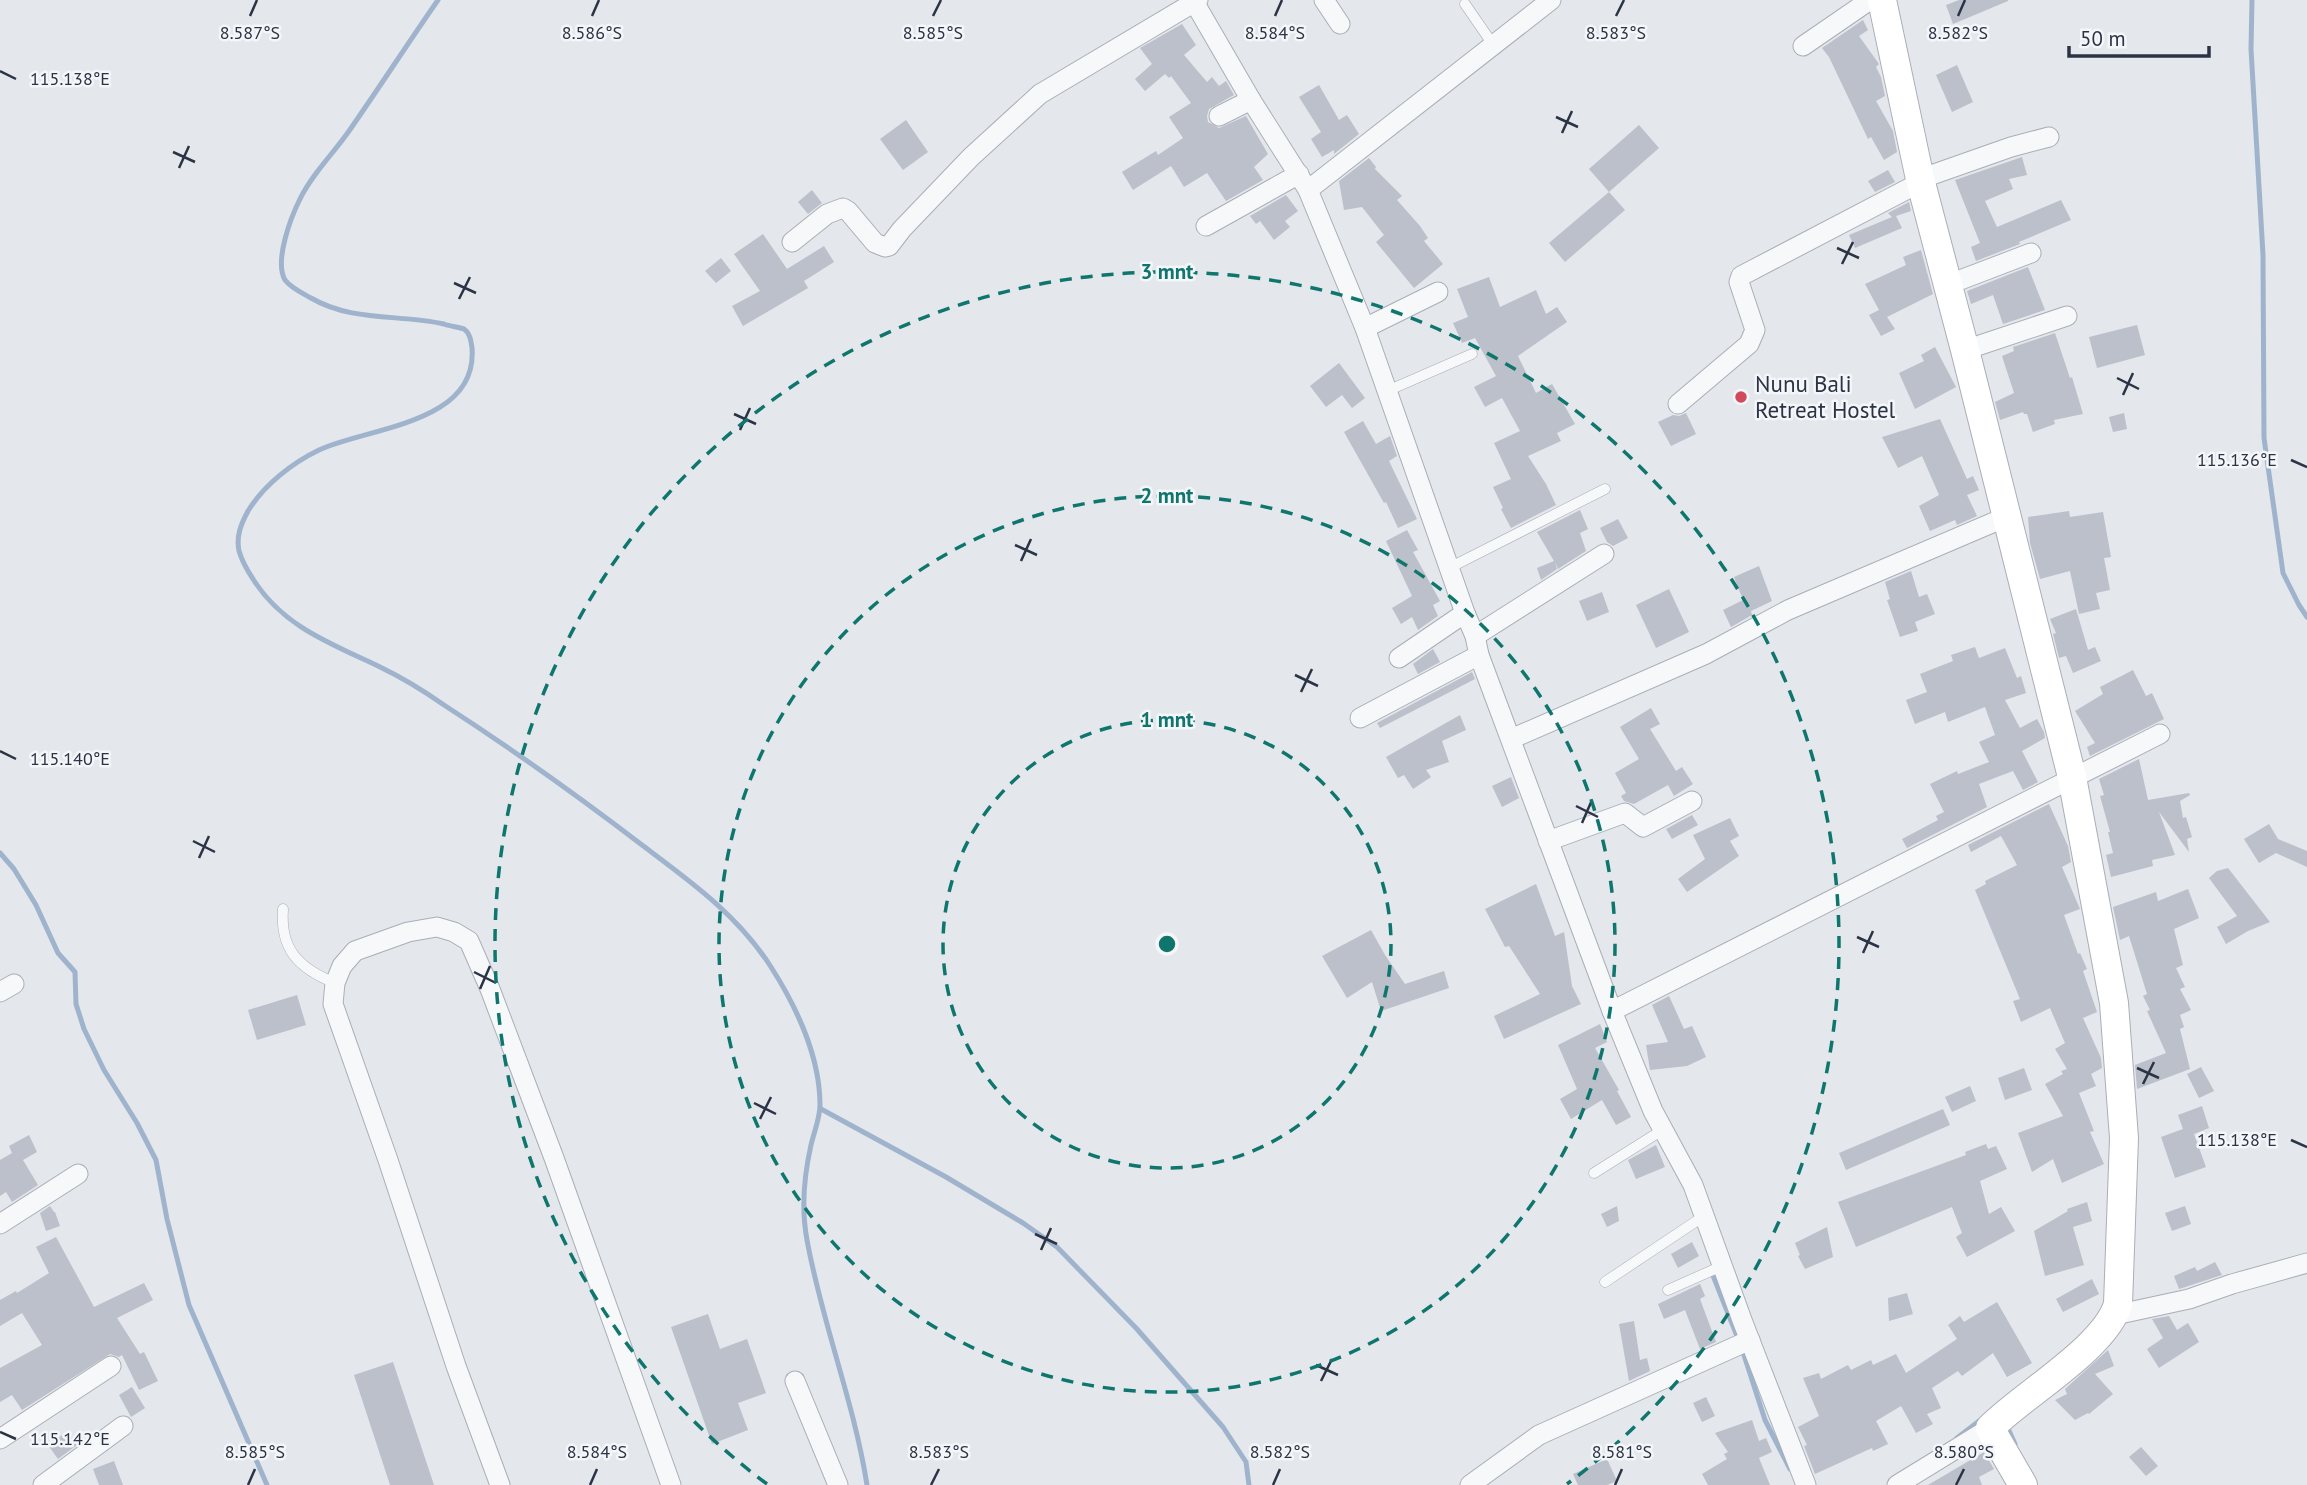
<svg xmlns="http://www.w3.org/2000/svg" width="2307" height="1485" font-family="'PT Sans',sans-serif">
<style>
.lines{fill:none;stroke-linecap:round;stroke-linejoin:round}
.stream{stroke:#9fb4cc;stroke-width:5}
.building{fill:#bbc0ca}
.lane-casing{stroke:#a9aeb7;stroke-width:11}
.street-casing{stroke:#a9aeb7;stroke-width:21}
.secondary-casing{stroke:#a9aeb7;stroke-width:30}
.lane{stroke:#f7f8fa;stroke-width:10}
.street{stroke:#f7f8fa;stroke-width:19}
.secondary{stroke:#fff;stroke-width:28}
.ticks{fill:none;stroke:#2b3445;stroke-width:2.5}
.ring{fill:none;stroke:#0f766e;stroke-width:3.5;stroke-dasharray:12 9}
.poi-dot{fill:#d1495b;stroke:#f4f6f9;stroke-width:2.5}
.labels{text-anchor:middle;stroke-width:5;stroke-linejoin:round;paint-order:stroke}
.poi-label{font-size:23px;fill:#2b3445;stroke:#f4f6f9;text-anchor:start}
.ticks-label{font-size:18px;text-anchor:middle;fill:#2b3445;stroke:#f4f6f9;stroke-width:5;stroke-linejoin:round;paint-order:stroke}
.centre{fill:#0f766e;stroke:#f4f6f9;stroke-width:3.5}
.ring-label{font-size:21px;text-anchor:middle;font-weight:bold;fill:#0f766e;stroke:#f4f6f9;stroke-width:5;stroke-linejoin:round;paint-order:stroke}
</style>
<rect width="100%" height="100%" fill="#e4e7ec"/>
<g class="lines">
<!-- stream -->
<g class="stream">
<path d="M 438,0 C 408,43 379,88 349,131 C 333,154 312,174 300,199 C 291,217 274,261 285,280 C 291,288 302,293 311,298 C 352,322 399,314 444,324 C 445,325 462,328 464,329 C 470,333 471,341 472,348 C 478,424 369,427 319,450 C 292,463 264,485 248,511 C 241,524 236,536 239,551 C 242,561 247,570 253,579 C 283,627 332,644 380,667 C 403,678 424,691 444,705 C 512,749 578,796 642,845 C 690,881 738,915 771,967 C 796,1006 820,1057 820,1105 C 820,1118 814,1132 811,1145 C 804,1176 801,1208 807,1240 C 822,1323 854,1402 867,1485"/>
<path d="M 2252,0 L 2251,49 L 2263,255 L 2264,438 L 2283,573 L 2299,605 L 2307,617"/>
<path d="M 0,853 L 14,869 L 36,905 L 58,953 L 75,972 L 76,1004 L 84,1029 L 104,1070 L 137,1123 L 156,1160 L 167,1219 L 189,1305 L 267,1485"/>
<path d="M 821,1109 L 946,1177 L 1023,1223 L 1057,1247 L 1136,1328 L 1223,1427 L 1246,1462 L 1249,1485"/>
<path d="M 1712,1273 L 1737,1336"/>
<path d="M 1743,1352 L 1765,1420 L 1790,1469"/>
<path d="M 2006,1424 L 2015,1444"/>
<path d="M 1957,1438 L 1983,1418"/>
</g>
</g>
<!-- building -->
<g class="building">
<path d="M 1959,0 L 2008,0 L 2008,1 L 1953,24 L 1946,5 Z"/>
<path d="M 1863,20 L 1868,30 L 1859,36 L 1879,64 L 1876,67 L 1881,77 L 1885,96 L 1876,101 L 1893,131 L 1897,152 L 1884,160 L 1871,137 L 1868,139 L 1829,57 L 1822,48 Z"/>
<path d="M 1182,24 L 1196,45 L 1184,55 L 1207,82 L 1212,77 L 1219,86 L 1226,81 L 1234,95 L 1209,109 L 1207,116 L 1208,122 L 1219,128 L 1246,116 L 1268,154 L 1254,167 L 1263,180 L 1226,201 L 1207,173 L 1184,187 L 1171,166 L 1133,190 L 1122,172 L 1156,151 L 1158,155 L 1183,138 L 1169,117 L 1191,103 L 1171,76 L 1169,78 L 1165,74 L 1145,91 L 1135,79 L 1152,64 L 1140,48 Z"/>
<path d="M 1957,65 L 1973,102 L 1952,112 L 1936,75 Z"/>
<path d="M 1319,85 L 1339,120 L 1347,115 L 1359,134 L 1334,154 L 1334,150 L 1322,157 L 1311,139 L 1321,132 L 1299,97 Z"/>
<path d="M 906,120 L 928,152 L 903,170 L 880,139 Z"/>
<path d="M 1639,125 L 1659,148 L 1609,192 L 1589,169 Z"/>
<path d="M 2022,157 L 2027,175 L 2009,179 L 2013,189 L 1985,201 L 1997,227 L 2061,200 L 2071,220 L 2019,242 L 2020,244 L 1976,261 L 1971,247 L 1980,243 L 1955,180 Z"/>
<path d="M 1369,158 L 1376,167 L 1375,169 L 1402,196 L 1397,200 L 1420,226 L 1428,238 L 1424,241 L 1443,264 L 1414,288 L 1376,242 L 1384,235 L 1362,207 L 1344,210 L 1339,181 Z"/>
<path d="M 1888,170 L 1895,182 L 1875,192 L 1868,181 Z"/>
<path d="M 812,190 L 822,203 L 808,214 L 798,202 Z"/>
<path d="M 1609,192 L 1625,210 L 1565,262 L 1549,243 Z"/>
<path d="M 1286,195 L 1298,211 L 1285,221 L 1290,227 L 1274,240 L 1260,221 L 1256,224 L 1250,216 Z"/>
<path d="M 1909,202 L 1911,211 L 1896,216 L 1902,228 L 1855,248 L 1849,235 L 1892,217 L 1888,213 Z"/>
<path d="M 763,234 L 787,269 L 824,246 L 834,262 L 804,281 L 808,288 L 743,326 L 732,306 L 760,291 L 734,254 Z"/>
<path d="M 1921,250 L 1933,294 L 1887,317 L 1895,329 L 1881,336 L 1869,315 L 1879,310 L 1865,284 L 1906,265 L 1903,257 Z"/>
<path d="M 721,258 L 731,271 L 716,283 L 705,271 Z"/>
<path d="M 2028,267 L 2045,310 L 2003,324 L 1993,295 L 1971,304 L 1967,291 Z"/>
<path d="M 1489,277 L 1500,307 L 1536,290 L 1546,314 L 1557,307 L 1567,322 L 1518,356 L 1536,393 L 1552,384 L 1575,424 L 1557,433 L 1561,441 L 1528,456 L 1546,484 L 1556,505 L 1511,528 L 1501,509 L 1503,508 L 1493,487 L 1511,479 L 1494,443 L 1520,431 L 1502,398 L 1485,407 L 1474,387 L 1496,376 L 1475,338 L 1462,343 L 1453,323 L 1468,317 L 1457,289 Z"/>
<path d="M 2137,325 L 2145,355 L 2097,368 L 2089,337 Z"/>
<path d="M 2055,333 L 2070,378 L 2072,377 L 2083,414 L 2054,420 L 2055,424 L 2033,432 L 2027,414 L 2024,414 L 2023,412 L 2000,420 L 1995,402 L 2014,393 L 2002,356 L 2014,351 L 2013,347 Z"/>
<path d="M 1935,347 L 1956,387 L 1915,409 L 1899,373 L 1924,361 L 1921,355 Z"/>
<path d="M 1339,363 L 1365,398 L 1352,408 L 1342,395 L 1326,407 L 1310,386 Z"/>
<path d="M 1686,413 L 1696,434 L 1671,446 L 1658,422 L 1673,415 L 1679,416 Z"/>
<path d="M 2124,413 L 2127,429 L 2113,432 L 2109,417 Z"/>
<path d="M 1940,419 L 1967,479 L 1973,476 L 1979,490 L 1967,495 L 1977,516 L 1957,525 L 1955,520 L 1930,531 L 1919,506 L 1939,495 L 1922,456 L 1898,468 L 1882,437 Z"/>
<path d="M 1363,421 L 1376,444 L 1390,436 L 1397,456 L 1389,461 L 1417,519 L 1398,528 L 1386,502 L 1384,503 L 1344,432 Z"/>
<path d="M 1580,510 L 1588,529 L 1580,533 L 1586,551 L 1558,569 L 1555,562 L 1557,569 L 1541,580 L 1537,568 L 1554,561 L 1537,532 Z"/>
<path d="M 2069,511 L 2070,517 L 2103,512 L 2111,557 L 2104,558 L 2110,590 L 2096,593 L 2100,609 L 2079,614 L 2070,571 L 2040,579 L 2030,543 L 2028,517 Z"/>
<path d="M 1618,519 L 1628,538 L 1613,546 L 1607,542 L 1600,528 Z"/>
<path d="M 1407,530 L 1418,550 L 1413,552 L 1440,601 L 1433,605 L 1438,616 L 1418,630 L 1412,617 L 1401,624 L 1392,608 L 1412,596 L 1386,541 Z"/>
<path d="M 1759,566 L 1772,601 L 1751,611 L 1752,615 L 1731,627 L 1723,610 L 1743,600 L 1734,577 Z"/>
<path d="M 1911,571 L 1919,597 L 1927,594 L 1935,614 L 1915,622 L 1918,631 L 1900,637 L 1887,600 L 1890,599 L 1885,582 Z"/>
<path d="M 1669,589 L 1689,632 L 1656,648 L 1636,605 Z"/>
<path d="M 1602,592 L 1609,612 L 1587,621 L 1579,601 Z"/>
<path d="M 2076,609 L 2088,650 L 2095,647 L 2101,661 L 2073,673 L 2066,656 L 2059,658 L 2053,634 L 2056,633 L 2050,619 Z"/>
<path d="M 1975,647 L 1979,658 L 2005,648 L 2017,678 L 2021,676 L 2026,693 L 2005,700 L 2020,728 L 2037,719 L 2044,732 L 2045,738 L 2022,751 L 2038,782 L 2023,790 L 2013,771 L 1979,784 L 1987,807 L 1907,848 L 1902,839 L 1938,820 L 1936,816 L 1944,812 L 1930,784 L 1957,771 L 1958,774 L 1989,762 L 1979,742 L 1995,735 L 1985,707 L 1948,722 L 1945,712 L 1915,724 L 1906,700 L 1927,692 L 1920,674 L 1953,661 L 1951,655 Z"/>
<path d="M 1433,649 L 1440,662 L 1418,674 L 1413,664 Z"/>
<path d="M 2133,670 L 2146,696 L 2152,693 L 2164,719 L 2090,756 L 2087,747 L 2095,743 L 2075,711 L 2103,694 L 2100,687 Z"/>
<path d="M 1472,672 L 1475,679 L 1380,728 L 1377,723 Z"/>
<path d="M 1651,708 L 1660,724 L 1650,729 L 1676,771 L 1682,767 L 1693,784 L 1674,796 L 1668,785 L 1634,804 L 1624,801 L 1621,796 L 1626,793 L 1615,773 L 1639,759 L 1620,727 Z"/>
<path d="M 1460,715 L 1466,730 L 1442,741 L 1449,762 L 1426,770 L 1431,777 L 1413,789 L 1404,775 L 1398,778 L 1386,757 Z"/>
<path d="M 2139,759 L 2148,800 L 2189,793 L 2190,795 L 2180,801 L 2183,818 L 2186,817 L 2192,837 L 2187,839 L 2189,852 L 2159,812 L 2175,855 L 2152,860 L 2153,866 L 2111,877 L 2106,855 L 2113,853 L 2108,832 L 2110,832 L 2100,796 L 2104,795 L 2099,779 Z"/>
<path d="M 1511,777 L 1519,798 L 1502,807 L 1492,786 Z"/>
<path d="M 2049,804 L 2068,846 L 2071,862 L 2062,867 L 2080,909 L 2064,915 L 2078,954 L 2080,953 L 2087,969 L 2083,971 L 2097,1012 L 2083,1018 L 2101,1058 L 2102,1068 L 2091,1074 L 2096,1086 L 2079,1093 L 2094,1131 L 2090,1132 L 2104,1164 L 2062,1183 L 2053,1159 L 2032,1172 L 2018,1133 L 2063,1116 L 2045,1084 L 2063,1074 L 2061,1071 L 2067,1069 L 2055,1049 L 2065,1043 L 2050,1008 L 2021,1022 L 2013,1001 L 2020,999 L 1975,890 L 1986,884 L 1985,881 L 2017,865 L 2001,836 L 1971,852 L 1968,845 Z"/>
<path d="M 1692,815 L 1698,825 L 1672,839 L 1666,829 Z"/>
<path d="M 1730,818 L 1739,836 L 1730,841 L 1739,856 L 1687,892 L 1678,879 L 1705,859 L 1693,835 Z"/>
<path d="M 2269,824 L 2278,839 L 2307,851 L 2307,867 L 2276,853 L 2259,863 L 2244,839 Z"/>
<path d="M 2228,868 L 2270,922 L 2248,931 L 2226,944 L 2217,927 L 2237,916 L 2209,878 L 2217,871 Z"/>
<path d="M 1536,884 L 1555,936 L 1564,932 L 1572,986 L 1581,1004 L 1504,1039 L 1494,1016 L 1540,994 L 1509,946 L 1505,947 L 1485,909 Z"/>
<path d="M 2188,889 L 2199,918 L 2174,929 L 2183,965 L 2176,968 L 2185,987 L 2180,989 L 2191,1010 L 2180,1015 L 2184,1027 L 2180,1029 L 2190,1069 L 2137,1089 L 2135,1065 L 2166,1053 L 2147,1011 L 2150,1010 L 2143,996 L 2147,994 L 2129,936 L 2120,940 L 2113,907 L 2156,892 L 2158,901 Z"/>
<path d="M 1371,930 L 1385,955 L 1405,984 L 1444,971 L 1449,988 L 1381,1011 L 1372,982 L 1347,998 L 1322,956 Z"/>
<path d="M 297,995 L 306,1025 L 257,1040 L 248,1010 Z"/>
<path d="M 1669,996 L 1684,1029 L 1692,1026 L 1706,1057 L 1687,1066 L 1650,1070 L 1646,1045 L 1668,1042 L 1652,1005 Z"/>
<path d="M 1600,1024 L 1607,1042 L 1595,1048 L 1619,1090 L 1617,1091 L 1631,1117 L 1616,1125 L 1602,1100 L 1571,1119 L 1560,1099 L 1577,1089 L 1558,1045 Z"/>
<path d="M 2201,1067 L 2214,1091 L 2199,1098 L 2187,1074 Z"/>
<path d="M 2024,1068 L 2032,1090 L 2005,1100 L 1998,1078 Z"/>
<path d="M 1970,1086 L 1976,1101 L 1952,1112 L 1945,1097 Z"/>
<path d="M 2202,1106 L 2209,1128 L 2194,1134 L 2206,1167 L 2175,1178 L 2161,1137 L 2183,1129 L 2178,1115 Z"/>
<path d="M 1943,1109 L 1950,1125 L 1846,1170 L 1839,1153 Z"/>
<path d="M 29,1135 L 37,1152 L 23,1160 L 38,1185 L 12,1202 L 6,1192 L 0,1196 L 0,1160 L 12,1153 L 9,1146 Z"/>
<path d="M 1986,1144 L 1988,1149 L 1996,1146 L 2007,1169 L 1980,1181 L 1989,1214 L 2001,1207 L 2015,1231 L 1967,1257 L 1956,1237 L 1962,1233 L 1952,1207 L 1856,1247 L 1838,1202 L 1966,1155 L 1965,1152 Z"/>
<path d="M 1656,1145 L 1665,1167 L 1636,1179 L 1628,1160 Z"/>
<path d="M 2087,1202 L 2092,1221 L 2073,1227 L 2084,1265 L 2045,1276 L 2034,1231 L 2068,1211 L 2067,1209 Z"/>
<path d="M 50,1206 L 54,1212 L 55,1212 L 60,1226 L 46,1231 L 40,1213 Z"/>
<path d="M 1617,1206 L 1619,1221 L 1607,1227 L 1601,1214 Z"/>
<path d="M 2185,1206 L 2191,1224 L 2172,1231 L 2165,1213 Z"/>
<path d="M 1827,1227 L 1833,1257 L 1805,1269 L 1798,1256 L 1800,1255 L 1795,1243 Z"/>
<path d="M 56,1237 L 94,1307 L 144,1283 L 153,1300 L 117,1318 L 140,1354 L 144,1352 L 158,1381 L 139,1390 L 122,1355 L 119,1357 L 110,1354 L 22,1410 L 12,1395 L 0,1402 L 0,1368 L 42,1345 L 22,1313 L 0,1326 L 0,1300 L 16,1291 L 17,1293 L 49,1273 L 36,1247 Z"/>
<path d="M 1692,1242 L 1699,1256 L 1678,1268 L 1671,1254 Z"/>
<path d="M 2215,1262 L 2222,1275 L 2179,1289 L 2174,1276 L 2195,1267 L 2197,1271 Z"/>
<path d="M 2092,1279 L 2099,1294 L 2063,1312 L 2056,1299 Z"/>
<path d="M 1700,1284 L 1705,1296 L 1700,1299 L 1716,1342 L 1700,1349 L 1685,1310 L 1664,1319 L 1658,1304 Z"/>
<path d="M 1907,1293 L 1913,1314 L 1889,1321 L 1888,1298 Z"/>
<path d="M 1997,1302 L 2032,1363 L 2007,1377 L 1993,1353 L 1962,1376 L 1958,1371 L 1932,1388 L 1941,1408 L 1927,1414 L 1933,1424 L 1916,1433 L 1901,1406 L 1876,1421 L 1888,1444 L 1873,1451 L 1872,1448 L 1815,1474 L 1804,1446 L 1807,1445 L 1798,1427 L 1819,1416 L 1803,1378 L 1819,1373 L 1821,1379 L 1848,1365 L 1851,1370 L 1871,1360 L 1873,1365 L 1896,1354 L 1906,1373 L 1957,1339 L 1948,1325 L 1960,1316 L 1964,1322 Z"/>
<path d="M 708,1314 L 720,1349 L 747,1339 L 766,1393 L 738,1403 L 748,1430 L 712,1444 L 671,1327 Z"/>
<path d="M 2169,1316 L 2177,1330 L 2188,1323 L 2199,1342 L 2159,1368 L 2147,1349 L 2163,1338 L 2152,1319 Z"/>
<path d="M 1634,1321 L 1640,1360 L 1647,1358 L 1650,1371 L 1629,1381 L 1619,1324 Z"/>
<path d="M 2108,1350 L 2114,1366 L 2095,1374 L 2113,1394 L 2089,1414 L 2088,1413 L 2075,1420 L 2055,1400 L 2067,1394 L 2065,1389 Z"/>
<path d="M 393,1362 L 434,1485 L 390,1485 L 354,1375 Z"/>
<path d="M 132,1387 L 145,1408 L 131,1417 L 119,1395 Z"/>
<path d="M 1706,1397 L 1715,1416 L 1702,1422 L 1693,1403 Z"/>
<path d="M 1752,1420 L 1759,1441 L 1766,1438 L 1772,1452 L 1759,1458 L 1770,1485 L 1708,1485 L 1702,1474 L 1727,1459 L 1724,1454 L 1728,1452 L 1715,1433 Z"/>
<path d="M 68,1431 L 77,1445 L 58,1459 L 48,1445 Z"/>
<path d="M 2141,1447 L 2158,1466 L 2146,1476 L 2129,1457 Z"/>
<path d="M 1984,1452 L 1994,1469 L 1979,1477 L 1982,1485 L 1928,1485 Z"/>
<path d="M 1607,1459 L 1617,1481 L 1607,1485 L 1578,1485 L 1573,1474 Z"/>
<path d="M 114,1461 L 123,1485 L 99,1485 L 93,1469 Z"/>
</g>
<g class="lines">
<defs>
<g id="lane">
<path d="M 1465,4 L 1494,46"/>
<path d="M 1387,391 L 1472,354"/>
<path d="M 1449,568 L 1605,489"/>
<path d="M 283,909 C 280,949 298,968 335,983"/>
<path d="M 1594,1173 L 1664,1129"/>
<path d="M 1605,1282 L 1704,1216"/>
<path d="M 1668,1290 L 1722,1266"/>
</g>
<g id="street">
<path d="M 1193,0 L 1251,100 L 1308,190 L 1365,328 L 1465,613 L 1475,636 L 1479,655 L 1612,1011 L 1653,1111 L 1693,1185 L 1742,1320 L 1806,1485"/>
<path d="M 1324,0 L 1340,24"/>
<path d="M 1803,46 L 1870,0"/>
<path d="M 1219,116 L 1251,100"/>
<path d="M 1920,179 L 2011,147 L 2049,137"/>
<path d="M 1308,190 L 1551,0"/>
<path d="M 1206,226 L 1299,174"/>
<path d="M 792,242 L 827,214 L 843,208 L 848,211 L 875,243 L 885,247 L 889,246 L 902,229 L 971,157 L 1040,94 L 1198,0"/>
<path d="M 1947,285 L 2031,253"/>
<path d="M 1365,328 L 1438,292"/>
<path d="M 1965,350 L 2067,316"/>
<path d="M 1678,404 L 1749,344 L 1755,330 L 1739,282 L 1741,276 L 1921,182"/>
<path d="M 1475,636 L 1604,554"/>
<path d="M 1399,658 L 1465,613"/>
<path d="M 1360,718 L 1479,655"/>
<path d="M 1511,739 L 1706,654 L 1788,610 L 2006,517"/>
<path d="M 1548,841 L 1625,813 L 1643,827 L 1692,801"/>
<path d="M 0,992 L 14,984"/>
<path d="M 1612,1011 L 2160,734"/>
<path d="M 0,1224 L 78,1174"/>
<path d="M 2115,1315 L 2189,1299 L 2232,1284 L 2307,1263"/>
<path d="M 795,1381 L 838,1485"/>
<path d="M 0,1439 L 111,1366"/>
<path d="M 43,1485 L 123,1426"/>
<path d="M 500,1485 L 456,1366 L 388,1160 L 333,1004 L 335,983 L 342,966 L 355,951 L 408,932 L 437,927 L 454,932 L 469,941 L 490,989 L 554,1158 L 671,1485"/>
<path d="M 1470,1485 L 1539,1435 L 1750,1340"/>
<path d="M 1897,1485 L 1990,1428"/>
</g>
<path id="secondary" d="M 1882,0 L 1920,179 L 1965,350 L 2072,777 L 2114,1003 L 2124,1138 L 2118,1304 C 2106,1347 2024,1394 1990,1428 L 2023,1485"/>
</defs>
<!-- lane casing -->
<use href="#lane" class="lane-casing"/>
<!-- street casing -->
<use href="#street" class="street-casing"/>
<!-- secondary casing -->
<use href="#secondary" class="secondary-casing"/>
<!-- lane -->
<use href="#lane" class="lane"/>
<!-- street -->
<use href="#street" class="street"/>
<!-- secondary -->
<use href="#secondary" class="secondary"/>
</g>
<!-- ticks -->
<path class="ticks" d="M 250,16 L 257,0M 592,16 L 599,0M 933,16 L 941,0M 1275,16 L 1282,0M 1616,16 L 1624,0M 1958,16 L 1965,0M 0,71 L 16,79M 1556,117 L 1578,127M 1562,133 L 1572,111M 173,152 L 195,162M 179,168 L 189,146M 1837,248 L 1859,258M 1842,264 L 1853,242M 454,283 L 476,293M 459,299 L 470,277M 2117,378 L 2139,389M 2123,395 L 2133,373M 734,414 L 756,424M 740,430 L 750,408M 2291,460 L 2307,467M 1015,545 L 1037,555M 1021,561 L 1031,539M 1295,675 L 1318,686M 1301,692 L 1312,669M 0,751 L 16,759M 1576,806 L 1598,817M 1582,823 L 1592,800M 193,841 L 215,852M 199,858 L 209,836M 1857,937 L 1879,947M 1863,953 L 1873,931M 474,972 L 496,983M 480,989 L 490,966M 2137,1068 L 2159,1078M 2143,1084 L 2154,1062M 754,1103 L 776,1114M 760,1119 L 771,1097M 2291,1140 L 2307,1147M 1035,1234 L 1057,1244M 1041,1250 L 1051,1228M 1316,1365 L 1338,1375M 1321,1381 L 1332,1359M 0,1432 L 16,1439M 248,1485 L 255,1469M 590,1485 L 597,1469M 931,1485 L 939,1469M 1273,1485 L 1280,1469M 1615,1485 L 1622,1469M 1956,1485 L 1964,1469"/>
<!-- distance rings -->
<g class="ring">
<circle cx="1167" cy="944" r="224"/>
<circle cx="1167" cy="944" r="448"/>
<path d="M767 1484A672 672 0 1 1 1567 1484"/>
</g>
<!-- markers -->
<circle class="poi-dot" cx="1741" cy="397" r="7"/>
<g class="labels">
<!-- poi labels -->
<g class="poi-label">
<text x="1755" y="392">Nunu Bali<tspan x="1755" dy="26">Retreat Hostel</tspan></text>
</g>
</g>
<g class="ticks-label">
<text x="250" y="39">8.587°S</text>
<text x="592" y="39">8.586°S</text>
<text x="933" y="39">8.585°S</text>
<text x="1275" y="39">8.584°S</text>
<text x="1616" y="39">8.583°S</text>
<text x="1958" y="39">8.582°S</text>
<text x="70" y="85">115.138°E</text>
<text x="2237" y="466">115.136°E</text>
<text x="70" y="765">115.140°E</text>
<text x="2237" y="1146">115.138°E</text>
<text x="70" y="1445">115.142°E</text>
<text x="255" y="1458">8.585°S</text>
<text x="597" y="1458">8.584°S</text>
<text x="939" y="1458">8.583°S</text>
<text x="1280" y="1458">8.582°S</text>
<text x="1622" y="1458">8.581°S</text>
<text x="1964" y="1458">8.580°S</text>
</g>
<circle cx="1167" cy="944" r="10" class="centre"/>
<g class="ring-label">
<text x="1167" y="279">3 mnt</text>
<text x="1167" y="503">2 mnt</text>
<text x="1167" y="727">1 mnt</text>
</g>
<!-- scale -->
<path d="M2069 46v10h140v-10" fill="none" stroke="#2b3445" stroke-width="3.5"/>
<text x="2080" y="46" font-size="21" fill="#2b3445" stroke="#f4f6f9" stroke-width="5" paint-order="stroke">50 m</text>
</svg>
